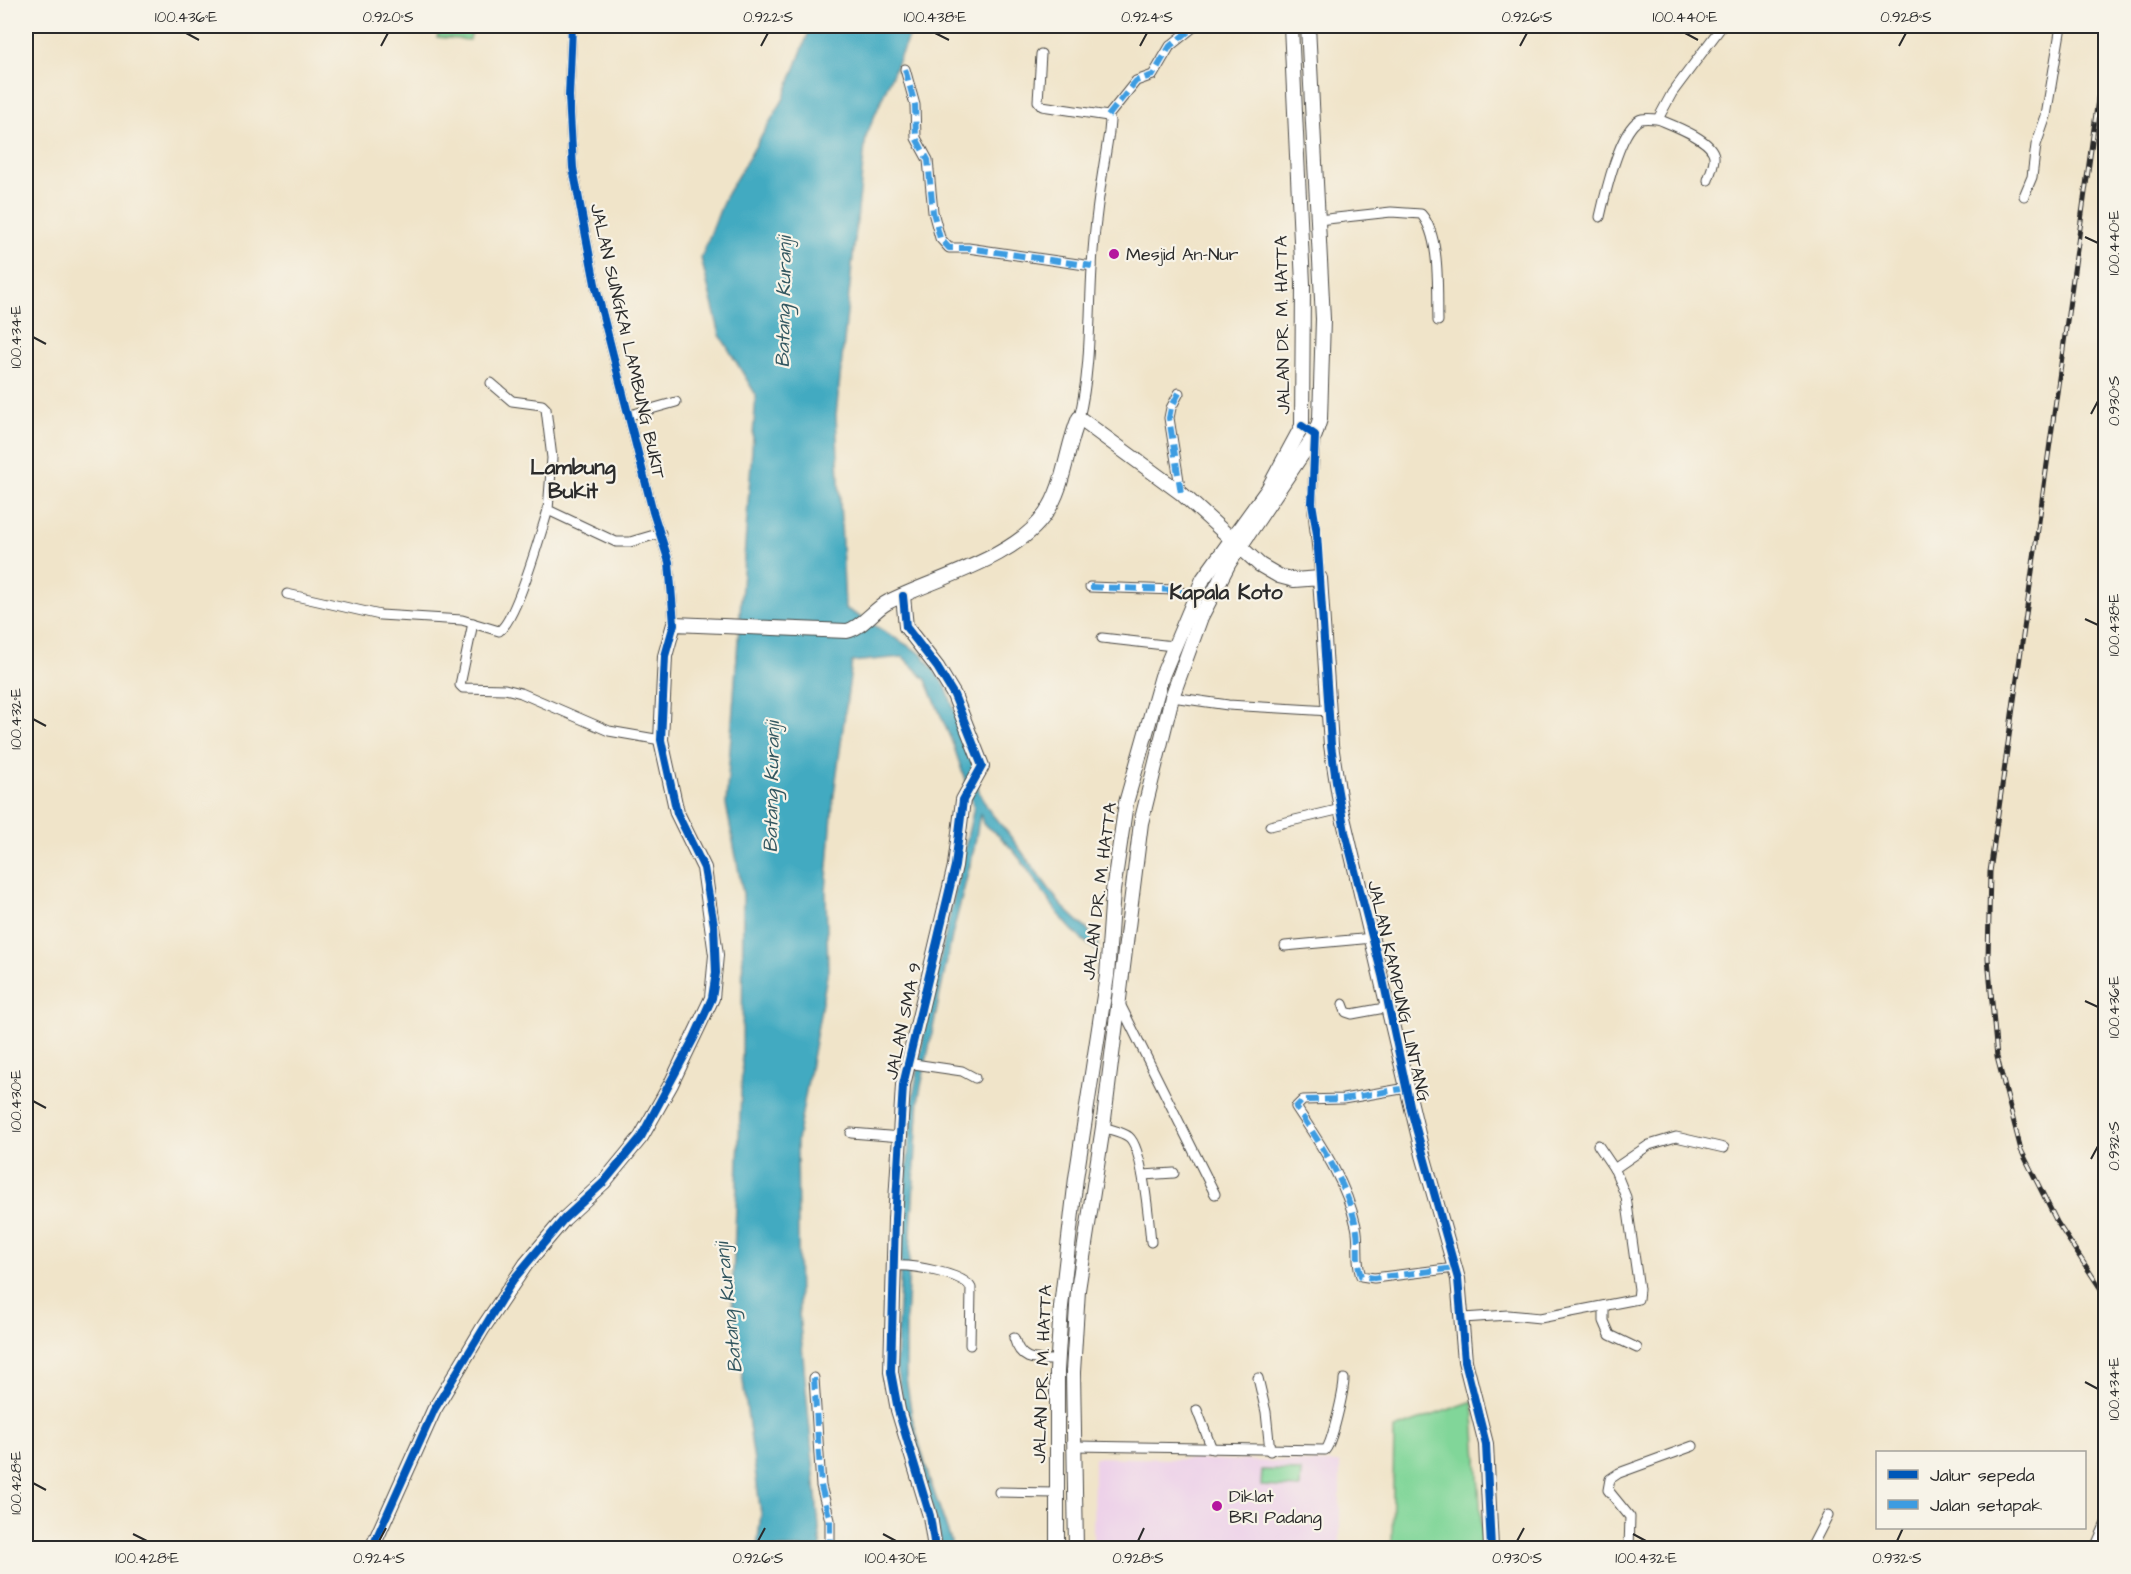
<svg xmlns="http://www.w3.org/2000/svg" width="2131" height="1574" font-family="'Architects Daughter',sans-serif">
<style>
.built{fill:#edd1e9}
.green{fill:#81d699;stroke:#568062;stroke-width:1.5}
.water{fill:#42aac1;stroke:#366a76;stroke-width:1.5}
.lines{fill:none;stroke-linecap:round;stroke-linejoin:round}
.street-casing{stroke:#494743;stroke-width:11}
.secondary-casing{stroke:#494743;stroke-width:16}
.street{stroke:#fff;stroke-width:9}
.secondary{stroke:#fff;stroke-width:14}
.rail-casing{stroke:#2b2b2b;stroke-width:5}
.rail{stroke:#f7f3e8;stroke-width:3;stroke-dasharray:9;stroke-linecap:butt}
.quiet{stroke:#3d9ce1;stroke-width:6;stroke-dasharray:12 6;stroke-linecap:butt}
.cycleway-casing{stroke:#f7f3e8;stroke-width:11}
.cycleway{stroke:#0057b8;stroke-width:8}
.ticks{fill:none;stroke:#2b2b2b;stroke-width:2}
.poi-dot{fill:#b5179e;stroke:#f7f3e8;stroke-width:2}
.labels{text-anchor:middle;stroke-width:4.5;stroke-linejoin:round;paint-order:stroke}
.poi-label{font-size:18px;fill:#2b2b2b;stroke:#f7f3e8;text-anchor:start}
.street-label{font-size:18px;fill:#2b2b2b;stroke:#f7f3e8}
.water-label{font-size:20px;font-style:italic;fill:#335760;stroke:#f7f3e8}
.quarter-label{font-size:21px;font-weight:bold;fill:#2b2b2b;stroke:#f7f3e8}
.neatline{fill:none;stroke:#2b2b2b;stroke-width:2}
.ticks-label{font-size:15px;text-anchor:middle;fill:#2b2b2b}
</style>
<rect width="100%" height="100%" fill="#f7f3e8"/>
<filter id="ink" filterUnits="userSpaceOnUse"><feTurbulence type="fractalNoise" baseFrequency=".0167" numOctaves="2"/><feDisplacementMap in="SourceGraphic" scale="12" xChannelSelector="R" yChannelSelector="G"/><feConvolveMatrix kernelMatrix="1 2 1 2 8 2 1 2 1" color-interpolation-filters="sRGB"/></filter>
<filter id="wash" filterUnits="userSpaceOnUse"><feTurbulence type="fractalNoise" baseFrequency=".008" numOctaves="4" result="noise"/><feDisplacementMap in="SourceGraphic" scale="24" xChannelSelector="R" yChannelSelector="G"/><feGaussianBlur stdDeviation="1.35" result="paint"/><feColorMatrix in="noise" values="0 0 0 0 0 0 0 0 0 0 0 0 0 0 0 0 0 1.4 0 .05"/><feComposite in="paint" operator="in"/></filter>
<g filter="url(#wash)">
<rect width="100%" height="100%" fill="#f0e4c9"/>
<!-- built -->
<path class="built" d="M 1094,1457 L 1340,1463 L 1340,1548 L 1093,1548 Z"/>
<!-- green -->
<g class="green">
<path d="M 441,26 L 475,26 L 469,40 L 437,37 Z"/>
<path d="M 1473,1401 L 1483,1548 L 1392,1548 L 1394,1429 Z"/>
<path d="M 1262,1470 L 1301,1471 L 1300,1488 L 1261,1486 Z"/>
</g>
<!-- water -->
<path class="water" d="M 811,26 L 913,26 L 866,136 L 836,415 L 845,608 L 922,654 L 946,687 L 976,772 L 979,792 L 990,812 L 1008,833 L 1061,905 L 1098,940 L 1098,951 C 1047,920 1032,854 983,824 L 980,813 L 974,849 L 952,936 L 919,1096 L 906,1320 L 906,1378 L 912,1417 L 929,1478 L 951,1541 L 951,1548 L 942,1548 L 935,1517 L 913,1451 L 896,1368 L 903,1218 L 913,1097 L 928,1013 L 974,807 L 954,747 L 926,680 L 903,657 L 852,662 L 833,802 L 826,892 L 828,970 L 797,1141 L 799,1314 L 821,1548 L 757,1548 L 761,1514 L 732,1300 L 742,1069 L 743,894 L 726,804 L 756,395 L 720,335 L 701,258 L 725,197 L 783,100 Z"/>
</g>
<g filter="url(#ink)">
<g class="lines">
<defs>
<g id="street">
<path d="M 572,26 L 569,96 L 573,168 L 595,284 L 653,512 L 669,562 L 674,624"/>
<path d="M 1041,54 L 1038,101 L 1042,106 L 1108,116"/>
<path d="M 905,69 L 915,105 L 916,138 L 928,160 L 933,212 L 940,238 L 949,248 L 968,248 L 1092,266"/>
<path d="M 1108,116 L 1136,81 L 1153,75 L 1170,46 L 1195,26"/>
<path d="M 1658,119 C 1672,125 1712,139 1714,156 C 1715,163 1710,173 1708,180"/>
<path d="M 2024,196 L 2032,177 L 2036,145 L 2046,116 L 2061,26"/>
<path d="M 1600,217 C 1605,195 1619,132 1639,120 C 1644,117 1652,119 1658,119 L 1672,93 L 1722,26"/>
<path d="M 1318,220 L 1391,212 L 1421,214 C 1441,236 1437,291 1438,321"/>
<path d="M 491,383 L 512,401 L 542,405 L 546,409 L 552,458 L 548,510 L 616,542 L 630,542 L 661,533"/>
<path d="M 1179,393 L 1171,408 L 1169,418 L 1181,493"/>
<path d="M 630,415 L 676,402"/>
<path d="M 1079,418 C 1091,370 1089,318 1092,268 C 1094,222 1102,177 1109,132 L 1110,121 L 1108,116"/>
<path d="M 1315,439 L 1312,503 L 1320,578"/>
<path d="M 1090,587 L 1175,590 L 1195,597"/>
<path d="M 287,594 L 380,615 L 462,620 L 499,631 C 516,621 541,532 548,510"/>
<path d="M 473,623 L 460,685 L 463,688 L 505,689 L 521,693 L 609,731 L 661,740"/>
<path d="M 1102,638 L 1173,646"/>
<path d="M 1172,697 L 1228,705 L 1330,711"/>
<path d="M 1270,826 L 1341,809"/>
<path d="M 1285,946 L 1373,938"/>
<path d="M 1119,1002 L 1215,1194"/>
<path d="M 1343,1004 L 1346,1012 L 1352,1014 L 1390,1007"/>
<path d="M 907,1063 L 962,1071 L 975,1078"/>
<path d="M 1407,1088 L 1343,1099 L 1303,1100 L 1296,1107 C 1321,1145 1346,1181 1356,1226 C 1360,1242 1355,1261 1361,1276 L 1374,1278 L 1455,1268"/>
<path d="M 1103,1127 C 1111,1130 1123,1132 1129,1137 C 1143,1149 1149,1221 1151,1242"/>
<path d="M 851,1133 L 901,1137"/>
<path d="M 1614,1169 L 1649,1145 L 1676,1137 L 1724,1148"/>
<path d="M 1143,1175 L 1174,1173"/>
<path d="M 895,1266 C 910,1265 964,1273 971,1288 L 970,1345"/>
<path d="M 1604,1306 L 1604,1321 L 1610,1335 L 1637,1348"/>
<path d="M 1463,1318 L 1508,1315 L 1540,1318 L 1638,1299 L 1639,1289 L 1626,1197 L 1615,1170 L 1598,1145"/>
<path d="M 1014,1338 C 1021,1362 1034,1360 1057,1360"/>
<path d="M 814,1378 L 821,1486 L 830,1520 L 830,1548"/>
<path d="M 1258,1378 L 1266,1412 L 1270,1451"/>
<path d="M 1197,1410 L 1212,1449"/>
<path d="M 1075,1446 L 1325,1450 C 1332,1445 1344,1390 1344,1379"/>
<path d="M 999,1492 L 1056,1493"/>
<path d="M 1629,1548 L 1630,1517 L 1608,1490 L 1610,1479 L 1619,1473 L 1693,1446"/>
<path d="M 1811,1548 L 1828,1515"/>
<path d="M 1877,1548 L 1878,1545"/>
<path d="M 2095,1548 L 2106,1523"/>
</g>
<g id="secondary">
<path d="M 903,596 L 906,627 L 937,667 L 954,695 L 982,766 L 963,800 L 955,866 L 903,1085 L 895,1219 L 891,1372 L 898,1410 L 930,1516 L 935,1548"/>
<path d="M 372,1548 L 434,1410 L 483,1328 L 526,1264 L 564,1219 L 604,1182 L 641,1137 L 671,1084 L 712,998 L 716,955 L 704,868 L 677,813 L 661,740 L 665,656 L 674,624 L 847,631 C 862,628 874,609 888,602 C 935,578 1016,559 1046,513 C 1065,486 1066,448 1079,418 L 1181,493 L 1260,565 L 1279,576 L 1294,580 L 1320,578 L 1331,745 L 1341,809 L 1423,1155 L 1458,1279 L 1465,1361 L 1486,1444 L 1491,1548"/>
<path d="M 1057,1548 L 1057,1371 L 1061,1307 L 1076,1178 L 1107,976 L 1113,891 L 1126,803 L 1162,676 L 1203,579 L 1268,489 L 1302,426 L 1303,284 L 1291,26"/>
<path d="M 1076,1548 L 1073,1372 L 1078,1290 L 1103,1127 L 1141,823 L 1172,697 L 1201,617 L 1229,563 L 1315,435 L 1320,419 L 1323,319 L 1308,26"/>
</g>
</defs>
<!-- street casing -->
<use href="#street" class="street-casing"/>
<!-- secondary casing -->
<use href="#secondary" class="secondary-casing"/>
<!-- street -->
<use href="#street" class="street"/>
<!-- secondary -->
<use href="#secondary" class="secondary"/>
<defs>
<path id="rail" d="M 2106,42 L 1990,872 L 1988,958 L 1997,1057 L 2021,1150 L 2057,1222 L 2106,1297"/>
</defs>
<!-- rail casing -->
<use href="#rail" class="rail-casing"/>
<!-- rail -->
<use href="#rail" class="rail"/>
<!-- quiet -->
<g class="quiet">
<path d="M 905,69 L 915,105 L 916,138 L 928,160 L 933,212 L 940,238 L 949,248 L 968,248 L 1092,266"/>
<path d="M 1108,116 L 1136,81 L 1153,75 L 1170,46 L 1195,26"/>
<path d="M 1179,393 L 1171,408 L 1169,418 L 1181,493"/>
<path d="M 1090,587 L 1175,590 L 1195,597"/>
<path d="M 1407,1088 L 1343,1099 L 1303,1100 L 1296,1107 C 1321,1145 1346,1181 1356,1226 C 1360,1242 1355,1261 1361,1276 L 1374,1278 L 1455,1268"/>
<path d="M 814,1378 L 821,1486 L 830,1520 L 830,1548"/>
</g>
<defs>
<g id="cycleway">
<path d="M 1302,426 L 1315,435 L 1312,503 L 1317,534 L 1331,745 L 1336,781 L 1345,832 L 1382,975 L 1411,1110 L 1458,1279 L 1465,1361 L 1486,1444 L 1491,1548"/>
<path d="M 903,596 L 906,627 L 937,667 L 954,695 L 982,766 L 963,800 L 955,866 L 903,1085 L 895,1219 L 891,1372 L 898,1410 L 930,1516 L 935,1548"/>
<path d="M 372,1548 L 434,1410 L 513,1280 L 564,1219 L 604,1182 L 641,1137 L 694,1038 L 712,998 L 716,973 L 714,925 L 704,868 L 677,813 L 661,740 L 665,656 L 674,624 L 669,562 L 653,512 L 595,284 L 573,168 L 569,96 L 572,26"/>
</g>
</defs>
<!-- cycleway casing -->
<use href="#cycleway" class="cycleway-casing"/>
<!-- cycleway -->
<use href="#cycleway" class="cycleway"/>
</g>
</g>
<!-- ticks -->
<path class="ticks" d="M 186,33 L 199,40M 935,33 L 949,40M 1685,33 L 1698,40M 381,46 L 388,33M 761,46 L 768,33M 1140,46 L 1147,33M 1520,46 L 1527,33M 1899,46 L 1906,33M 2085,237 L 2098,243M 33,337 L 46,344M 2091,414 L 2098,401M 2085,619 L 2098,625M 33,719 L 46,726M 2085,1001 L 2098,1007M 33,1101 L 46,1108M 2091,1159 L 2098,1146M 2085,1382 L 2098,1389M 33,1483 L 46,1490M 133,1534 L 147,1541M 883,1534 L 896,1541M 1633,1534 L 1646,1541M 379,1541 L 386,1528M 758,1541 L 765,1528M 1138,1541 L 1144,1528M 1517,1541 L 1524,1528M 1897,1541 L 1903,1528"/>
<!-- markers -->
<g class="poi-dot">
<circle cx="1114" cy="254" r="6"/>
<circle cx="1217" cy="1506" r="6"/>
</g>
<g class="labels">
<!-- poi labels -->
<g class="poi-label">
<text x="1126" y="260">Mesjid An-Nur</text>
<text x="1229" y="1502">Diklat<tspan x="1229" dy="21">BRI Padang</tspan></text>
</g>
<!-- street labels -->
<g class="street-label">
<text transform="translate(1282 325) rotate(-91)" y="6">JALAN DR. M. HATTA</text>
<text transform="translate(628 341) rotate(77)" y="6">JALAN SUNGKAI LAMBUNG BUKIT</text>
<text transform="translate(1099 891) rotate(-83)" y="6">JALAN DR. M. HATTA</text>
<text transform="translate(1399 991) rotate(77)" y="6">JALAN KAMPUNG LINTANG</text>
<text transform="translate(903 1021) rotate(-78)" y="6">JALAN SMA 9</text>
<text transform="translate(1042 1374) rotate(-88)" y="6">JALAN DR. M. HATTA</text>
</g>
<!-- water labels -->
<g class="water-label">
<text transform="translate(783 302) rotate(-89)" y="7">Batang Kuranji</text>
<text transform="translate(771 787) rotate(-89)" y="7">Batang Kuranji</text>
<text transform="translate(728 1308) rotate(-96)" y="7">Batang Kuranji</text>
</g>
<!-- quarter labels -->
<g class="quarter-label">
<text x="573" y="474">Lambung<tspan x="573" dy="24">Bukit</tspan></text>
<text x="1226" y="599">Kapala Koto</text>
</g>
</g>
<!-- margin -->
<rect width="2131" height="1574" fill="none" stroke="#f7f3e8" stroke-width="66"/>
<!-- legend -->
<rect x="1876" y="1451" width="210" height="78" fill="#f7f3e8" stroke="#a5a39c" stroke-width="1.5"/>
<rect x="1888" y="1470" width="30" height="9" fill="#0057b8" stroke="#a5a39c" stroke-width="1.5"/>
<text x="1930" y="1481" font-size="18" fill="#2b2b2b">Jalur sepeda</text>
<rect x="1888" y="1500" width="30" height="9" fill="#3d9ce1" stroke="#a5a39c" stroke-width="1.5"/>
<text x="1930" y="1511" font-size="18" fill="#2b2b2b">Jalan setapak</text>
<rect x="33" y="33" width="2065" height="1508" class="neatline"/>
<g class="ticks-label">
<text x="186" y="22">100.436°E</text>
<text x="388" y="22">0.920°S</text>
<text x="768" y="22">0.922°S</text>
<text x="935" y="22">100.438°E</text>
<text x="1147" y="22">0.924°S</text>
<text x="1527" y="22">0.926°S</text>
<text x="1685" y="22">100.440°E</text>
<text x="1906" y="22">0.928°S</text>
<text transform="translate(2114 243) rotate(-90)" y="5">100.440°E</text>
<text transform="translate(16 337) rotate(-90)" y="5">100.434°E</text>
<text transform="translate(2114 401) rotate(-90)" y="5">0.930°S</text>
<text transform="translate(2114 625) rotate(-90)" y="5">100.438°E</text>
<text transform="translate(16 719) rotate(-90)" y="5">100.432°E</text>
<text transform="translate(2114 1007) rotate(-90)" y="5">100.436°E</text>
<text transform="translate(16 1101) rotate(-90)" y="5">100.430°E</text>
<text transform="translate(2114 1146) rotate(-90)" y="5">0.932°S</text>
<text transform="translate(2114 1389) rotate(-90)" y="5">100.434°E</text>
<text transform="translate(16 1483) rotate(-90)" y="5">100.428°E</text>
<text x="147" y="1563">100.428°E</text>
<text x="379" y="1563">0.924°S</text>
<text x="758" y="1563">0.926°S</text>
<text x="896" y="1563">100.430°E</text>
<text x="1138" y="1563">0.928°S</text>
<text x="1517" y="1563">0.930°S</text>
<text x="1646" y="1563">100.432°E</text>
<text x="1897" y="1563">0.932°S</text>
</g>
</svg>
